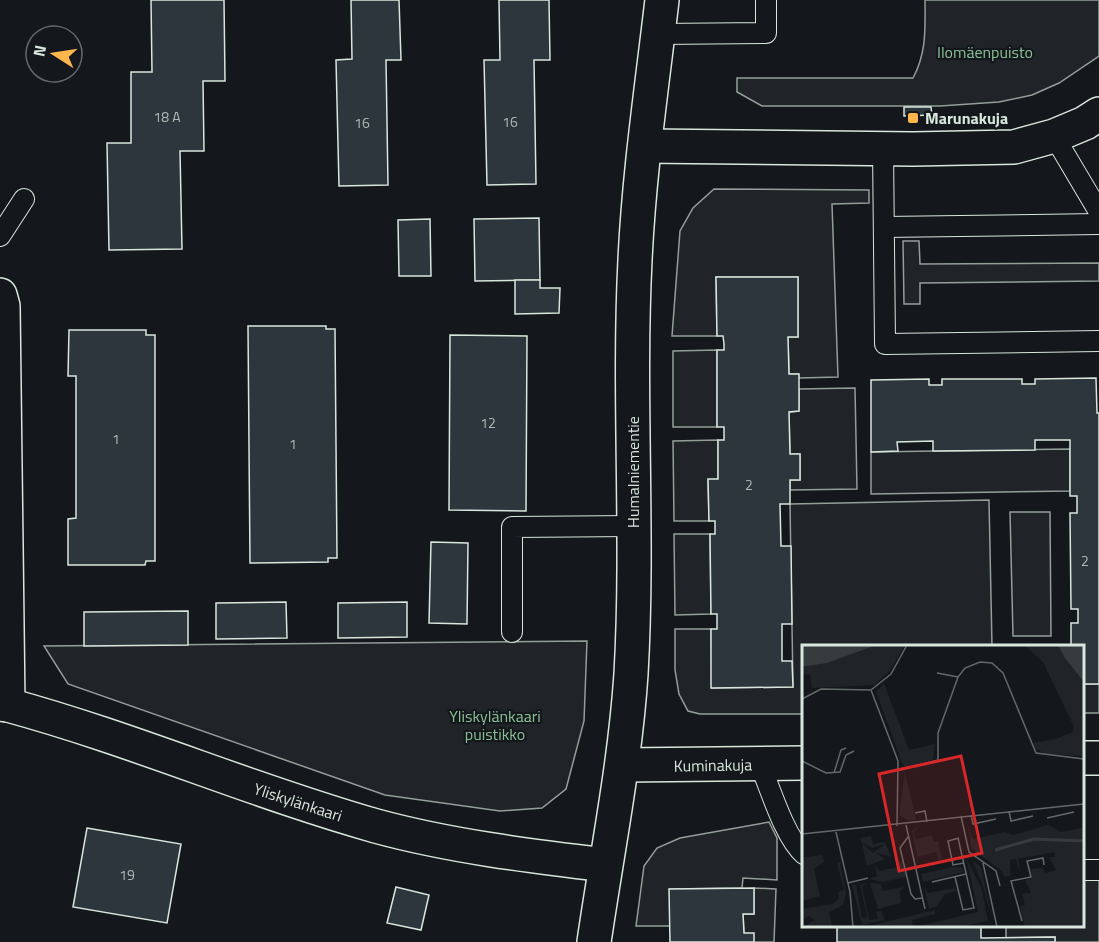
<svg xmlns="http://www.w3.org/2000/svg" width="1099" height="942" font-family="'Titillium Web',sans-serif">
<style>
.green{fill:#202428;stroke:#939e99;stroke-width:1.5}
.building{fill:#2c363c;stroke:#d8e6dc;stroke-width:1.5}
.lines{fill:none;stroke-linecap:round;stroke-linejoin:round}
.lane-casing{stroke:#d8e6dc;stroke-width:22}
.street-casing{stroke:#d8e6dc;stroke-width:36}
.secondary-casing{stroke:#d8e6dc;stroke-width:36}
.lane{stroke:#14181c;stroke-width:20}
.street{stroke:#14181c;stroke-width:33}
.secondary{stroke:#14181c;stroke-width:33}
.poi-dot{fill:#ffb74d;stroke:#14181c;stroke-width:2}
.labels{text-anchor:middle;stroke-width:4.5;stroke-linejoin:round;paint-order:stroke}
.number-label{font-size:14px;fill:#adbab4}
.park-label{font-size:16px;fill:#8ac095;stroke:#14181c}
.poi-label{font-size:16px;font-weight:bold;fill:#d8e6dc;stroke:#14181c;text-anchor:start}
.street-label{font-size:16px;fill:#d8e6dc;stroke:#14181c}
.inset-river{fill:none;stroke:#363b3e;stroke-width:3}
.inset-road{fill:none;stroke:#626a69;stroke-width:1.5}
.view{fill:#d62828;fill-opacity:0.15;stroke:#d62828;stroke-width:3}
.inset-edge{fill:none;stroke:#d8e6dc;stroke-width:3}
</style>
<rect width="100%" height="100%" fill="#14181c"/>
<!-- green -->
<g class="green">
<path d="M 925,0 L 1099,0 L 1099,56 L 1059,83 L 1032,95 L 999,102 L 940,106 L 762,106 L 737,92 L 737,78 L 913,78 C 927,52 925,28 925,0 Z"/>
<path d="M 714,189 L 869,190 L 869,203 L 832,204 L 838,377 L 799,378 L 798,374 L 789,374 L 788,337 L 798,337 L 798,277 L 716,277 L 717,336 L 672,336 L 680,231 L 693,208 Z"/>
<path d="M 903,241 L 919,241 L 920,264 L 1099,263 L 1099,281 L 920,283 L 920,304 L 904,304 Z"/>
<path d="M 717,350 L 717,427 L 673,427 L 673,351 Z"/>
<path d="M 855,388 L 857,489 L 790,490 L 790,480 L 800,480 L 800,454 L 790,454 L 789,412 L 799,411 L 799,389 Z"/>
<path d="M 718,440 L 718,479 L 708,480 L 709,521 L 674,521 L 673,441 Z"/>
<path d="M 1070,449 L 1070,491 L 871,494 L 871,452 Z"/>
<path d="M 989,500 L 992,646 L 804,646 L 803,714 L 700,714 L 688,711 L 679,694 L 675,670 L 675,629 L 711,629 L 712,688 L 793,687 L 790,504 Z"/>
<path d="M 1010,512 L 1050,512 L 1051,636 L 1013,636 Z"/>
<path d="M 674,534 L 710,534 L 711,614 L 675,615 Z"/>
<path d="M 587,641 L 584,721 L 566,789 L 542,808 L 500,811 L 385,795 L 68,684 L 44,646 Z"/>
<path d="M 1082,684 L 1099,684 L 1099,713 L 1083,713 Z"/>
<path d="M 769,822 L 777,838 L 777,880 L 743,878 L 742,888 L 670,889 L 670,926 L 636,926 L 644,866 L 657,848 L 680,838 Z"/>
<path d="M 1099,879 L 1099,942 L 1055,942 L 1055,937 L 1006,938 L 1006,926 L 1082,926 L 1083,880 Z"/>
<path d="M 754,888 L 776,889 L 774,942 L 754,942 L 744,933 L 743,914 L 754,914 Z"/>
</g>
<!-- building -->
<g class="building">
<path d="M 151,0 L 224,0 L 225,81 L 203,81 L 204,151 L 180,151 L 182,249 L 109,250 L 107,143 L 131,143 L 131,72 L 152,72 Z"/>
<path d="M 351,0 L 399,0 L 401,60 L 386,60 L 388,185 L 339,186 L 336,60 L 352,59 Z"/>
<path d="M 499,0 L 549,0 L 550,60 L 534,60 L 536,184 L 487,185 L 484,60 L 500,60 Z"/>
<path d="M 904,107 L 931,107 L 932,115 L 904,116 Z"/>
<path d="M 539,218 L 540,280 L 475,281 L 474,219 Z"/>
<path d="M 430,219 L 431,276 L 399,276 L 398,220 Z"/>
<path d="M 716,277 L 798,277 L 798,337 L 788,337 L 789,374 L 799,374 L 799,411 L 789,412 L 790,454 L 800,454 L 800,480 L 790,480 L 790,504 L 780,504 L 781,546 L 791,546 L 792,624 L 782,624 L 782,661 L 792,661 L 793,687 L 711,688 L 711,629 L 717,629 L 717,614 L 711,614 L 710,534 L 715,534 L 715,521 L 709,521 L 708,479 L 718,479 L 718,440 L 724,440 L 724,427 L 717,427 L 717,350 L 724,350 L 724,344 L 723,336 L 717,336 Z"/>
<path d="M 515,280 L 540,280 L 540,288 L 560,288 L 559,313 L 515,314 Z"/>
<path d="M 248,326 L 326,326 L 326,329 L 335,329 L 337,558 L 328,558 L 328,562 L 250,563 Z"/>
<path d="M 69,330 L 146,330 L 146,335 L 155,335 L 155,561 L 146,561 L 145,565 L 68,565 L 68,519 L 76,518 L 76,376 L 68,376 Z"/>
<path d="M 450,335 L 527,336 L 526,511 L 449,510 Z"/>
<path d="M 1096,378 L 1097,413 L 1099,413 L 1099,684 L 1082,684 L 1082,646 L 1071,646 L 1071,623 L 1078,623 L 1078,609 L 1071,609 L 1070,513 L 1077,513 L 1077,496 L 1070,496 L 1070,440 L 1035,440 L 1035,450 L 933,451 L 933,441 L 897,442 L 898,451 L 871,452 L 871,380 L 929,379 L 929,385 L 942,385 L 942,379 L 1022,379 L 1022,384 L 1035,384 L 1035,379 Z"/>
<path d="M 431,542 L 468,543 L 467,624 L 429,623 Z"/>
<path d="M 286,602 L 287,638 L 216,639 L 216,603 Z"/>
<path d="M 407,602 L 407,637 L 338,638 L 338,603 Z"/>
<path d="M 188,611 L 188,645 L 84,646 L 84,612 Z"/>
<path d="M 87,828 L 181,844 L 167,923 L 73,907 Z"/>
<path d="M 396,887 L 429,895 L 421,930 L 387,923 Z"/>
<path d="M 754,888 L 754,914 L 743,914 L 744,933 L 754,933 L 754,942 L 670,942 L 669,889 Z"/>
<path d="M 837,926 L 981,926 L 981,938 L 1055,937 L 1055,942 L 837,942 Z"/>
</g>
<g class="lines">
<defs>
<g id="lane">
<path d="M 658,34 L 766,33 L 766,0"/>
<path d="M 1054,136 L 1099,212"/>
<path d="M 883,148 L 885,344 L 1099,341"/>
<path d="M 884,227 L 1099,224"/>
<path d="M 0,236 L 24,199"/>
<path d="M 512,632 L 512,527 L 633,526"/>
<path d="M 760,764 C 770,788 785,838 804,854"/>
<path d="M 1082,870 L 1099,870"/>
</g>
<g id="street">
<path d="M 0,295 L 3,306 L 8,705"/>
<path d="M 0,704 L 8,705 C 133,739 252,791 376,826 C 449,846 530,856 605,865"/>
<path d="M 1082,758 L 1099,758"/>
<path d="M 623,765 L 804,763"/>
</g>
<g id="secondary">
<path d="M 645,146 L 913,149 L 1014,147 L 1054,136 L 1085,123 L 1099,114"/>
<path d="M 594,942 C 607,853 625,764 631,674 C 639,536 628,398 635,260 C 639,173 652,86 662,0"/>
</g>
</defs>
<!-- lane casing -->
<use href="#lane" class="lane-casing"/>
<!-- street casing -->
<use href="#street" class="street-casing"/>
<!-- secondary casing -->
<use href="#secondary" class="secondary-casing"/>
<!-- lane -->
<use href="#lane" class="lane"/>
<!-- street -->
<use href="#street" class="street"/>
<!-- secondary -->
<use href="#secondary" class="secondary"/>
</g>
<!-- markers -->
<rect class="poi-dot" x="907" y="112" width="12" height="12" rx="3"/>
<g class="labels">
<!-- number labels -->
<g class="number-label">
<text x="167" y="122">18 A</text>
<text x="510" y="127">16</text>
<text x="362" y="128">16</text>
<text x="488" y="428">12</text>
<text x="116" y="444">1</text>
<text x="293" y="449">1</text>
<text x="749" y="490">2</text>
<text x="1085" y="566">2</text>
<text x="127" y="880">19</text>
</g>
<!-- park labels -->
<g class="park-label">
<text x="985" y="58">Ilomäenpuisto</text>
<text x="495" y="722">Yliskylänkaari<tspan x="495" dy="18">puistikko</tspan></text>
</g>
<!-- poi labels -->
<g class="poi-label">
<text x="925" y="124">Marunakuja</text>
</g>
<!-- street labels -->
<g class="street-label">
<text transform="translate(633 472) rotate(-90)" y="6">Humalniementie</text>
<text transform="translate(713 765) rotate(-1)" y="6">Kuminakuja</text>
<text transform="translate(298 802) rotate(18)" y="6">Yliskylänkaari</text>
</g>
</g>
<!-- overview -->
<g transform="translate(802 645)">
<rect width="282" height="282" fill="#14181c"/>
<path d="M 103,0 L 89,24 L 73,40 L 10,43 L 8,30 L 0,29 L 0,1 ZM 222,0 L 256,0 L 282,37 L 282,111 L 243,109 L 233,103 L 231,98 L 254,94 L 271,87 L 272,82 L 241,17 ZM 82,38 L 107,105 L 133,99 L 131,115 L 103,122 L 100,118 L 74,47 ZM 103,127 L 114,175 L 107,176 L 97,170 ZM 282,164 L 282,282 L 223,282 L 218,261 L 223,260 L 220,249 L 229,248 L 223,235 L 230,233 L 229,224 L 240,223 L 244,228 L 254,225 L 247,212 L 253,212 L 252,207 L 216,214 L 218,229 L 214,214 L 208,215 L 208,231 L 202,232 L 200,226 L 170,204 L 165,178 L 171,194 L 202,187 L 211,190 L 246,180 L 259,187 L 280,183 ZM 117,182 L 112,187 L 114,194 L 130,190 L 132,197 L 136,196 L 140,214 L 136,215 L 134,207 L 115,212 L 110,186 ZM 69,191 L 71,199 L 83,197 L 89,212 L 73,207 L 83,214 L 65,221 L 60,198 L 71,208 L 83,199 L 70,203 L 59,197 L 58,193 ZM 20,210 L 22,217 L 12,224 L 18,251 L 0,256 L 0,213 ZM 164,212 L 180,245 L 186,276 L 158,282 L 113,282 L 176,267 ZM 170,215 L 179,222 L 190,274 L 181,241 ZM 101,216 L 104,232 L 81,237 L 67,234 L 75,231 L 73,219 L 77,226 L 96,222 L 96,217 ZM 35,217 L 38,217 L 44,248 L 41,260 L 27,267 L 30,282 L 2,282 L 12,275 L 7,271 L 0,275 L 1,264 L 31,259 L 37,253 L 36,247 L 42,245 ZM 151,222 L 161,223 L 162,227 L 121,237 L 119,229 ZM 66,238 L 60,241 L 67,275 L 76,274 L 74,267 L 79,266 L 83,275 L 60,280 L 50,240 L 54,239 L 60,273 L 65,272 L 58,240 ZM 68,238 L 79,239 L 81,246 L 102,242 L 97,248 L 99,258 L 76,264 ZM 122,241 L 126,248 L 153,243 L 154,246 L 143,249 L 135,261 L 127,264 ZM 133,265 L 133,269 L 110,275 L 111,282 L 62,282 Z" fill="#202428"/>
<path d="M 0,0 L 74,0 L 25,18 L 5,21 L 0,21 ZM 256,0 L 282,0 L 282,37 L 263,13 Z" fill="#363b3e"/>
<path class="inset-river" d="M 193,205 L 232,194 L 282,196"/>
<path class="inset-road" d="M 135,28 L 156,32M 69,45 L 96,116 L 95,181M 69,45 L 89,29 L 105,0M 0,54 L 19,44 L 69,45M 0,116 L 24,128 L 38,127 L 44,110 L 52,106M 98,125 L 136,115 L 136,88 L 156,32 L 163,23 L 178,17 L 190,18 L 201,28 L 234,108 L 282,114M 32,128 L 39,105 L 44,103M 207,166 L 209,176 L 231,171M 113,168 L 123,166 L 125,177M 169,170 L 171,179 L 194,174M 159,171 L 167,207 L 194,226 L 198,241M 245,173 L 272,167M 104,180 L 123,264M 34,187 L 48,247 L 51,282M 0,189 L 282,159M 106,192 L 98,203 L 109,249 L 113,254 L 120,253M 157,193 L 146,196 L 151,220 L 162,218M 181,218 L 195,282M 153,232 L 161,265 L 172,263 L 156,193M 130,237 L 164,229M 46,238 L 66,233M 220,276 L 209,236 L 229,232 L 225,216 L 241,213 L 242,220"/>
<path class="view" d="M 159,111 L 180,208 L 97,226 L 77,129 Z"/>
<rect width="282" height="282" class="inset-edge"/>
</g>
<!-- north arrow -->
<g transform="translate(54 54) rotate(282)"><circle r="28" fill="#14181c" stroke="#626a69" stroke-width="1.5"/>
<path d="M0-4.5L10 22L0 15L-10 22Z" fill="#ffb74d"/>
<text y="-9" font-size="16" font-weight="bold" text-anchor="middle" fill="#d8e6dc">N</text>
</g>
</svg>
